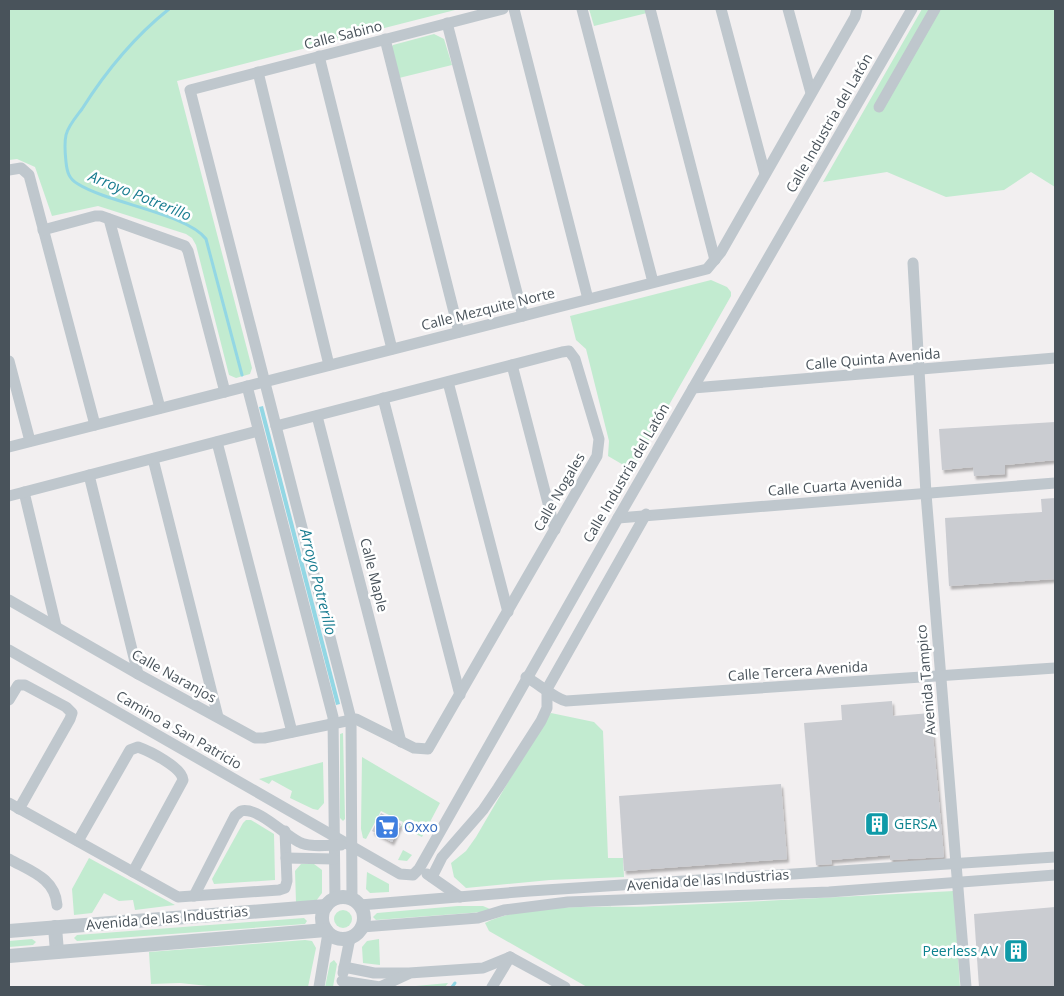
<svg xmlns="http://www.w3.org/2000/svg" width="1064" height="996" font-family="'Open Sans',sans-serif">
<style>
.green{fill:#c2ebd0}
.water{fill:#93d7e4}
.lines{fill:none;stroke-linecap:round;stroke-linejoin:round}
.stream{stroke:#93d7e4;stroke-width:3}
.building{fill:#caccd1;filter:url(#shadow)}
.minor{stroke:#bfc7cd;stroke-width:11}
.tertiary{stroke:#bfc7cd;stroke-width:14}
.labels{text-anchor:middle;stroke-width:5;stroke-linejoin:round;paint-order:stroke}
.street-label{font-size:14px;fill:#49535b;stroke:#fff}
.culture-label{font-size:14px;fill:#0d838f;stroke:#fff;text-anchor:start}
.shop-label{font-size:14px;fill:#366cbe;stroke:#fff;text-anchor:start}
.water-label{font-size:15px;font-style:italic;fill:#187c90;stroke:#fff}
</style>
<defs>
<filter id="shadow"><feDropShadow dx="2" dy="3.5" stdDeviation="1" flood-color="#0004"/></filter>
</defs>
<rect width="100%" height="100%" fill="#f2eff0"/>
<!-- green -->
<g class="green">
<path d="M 9,9 L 459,9 L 177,81 L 252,368 L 250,374 L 236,378 L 229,375 L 196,245 L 192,238 L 186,234 L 98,206 L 52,216 L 35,167 L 17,159 L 9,160 Z"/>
<path d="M 589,9 L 646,9 L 647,13 L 594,26 Z"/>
<path d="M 922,9 L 1055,9 L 1055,187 L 1031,172 L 1004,190 L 946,197 L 887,172 L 823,182 Z"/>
<path d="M 434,34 L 444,39 L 452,65 L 399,78 L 391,48 L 393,45 Z"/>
<path d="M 711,280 L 727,287 L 731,292 L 731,296 L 632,470 L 608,456 L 609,441 L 586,349 L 576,340 L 570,316 Z"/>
<path d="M 551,713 L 594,722 L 603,731 L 608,858 L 623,858 L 624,877 L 550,880 L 466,888 L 454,877 L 451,863 L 466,851 L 476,837 L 545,719 Z"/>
<path d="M 343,733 L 345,819 L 343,821 L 340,818 L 340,734 Z"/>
<path d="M 362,757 L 440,803 L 422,837 L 401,827 L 403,822 L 381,811 L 366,839 L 363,838 L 361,829 Z"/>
<path d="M 323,762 L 324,803 L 318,810 L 313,809 L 290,798 L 292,791 L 272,780 L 269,784 L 259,779 Z"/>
<path d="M 251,820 L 274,834 L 275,880 L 214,884 L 212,879 L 243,823 L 246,820 Z"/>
<path d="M 403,850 L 412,855 L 407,861 L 398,860 Z"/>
<path d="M 89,858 L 175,905 L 135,910 L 133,900 L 119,901 L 104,893 L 92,913 L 74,915 L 72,889 Z"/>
<path d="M 301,864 L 314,864 L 322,870 L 322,893 L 316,901 L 296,903 L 295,871 Z"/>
<path d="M 367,872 L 389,884 L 389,892 L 370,893 L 366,889 Z"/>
<path d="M 954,891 L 960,987 L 587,987 L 489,931 L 485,923 C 531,901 603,909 654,906 C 754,902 854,896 954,891 Z"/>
<path d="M 458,906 L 483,906 L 490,909 L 483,912 L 376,920 L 373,917 L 377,913 Z"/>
<circle cx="343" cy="919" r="9"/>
<path d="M 304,918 L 307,921 L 305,924 L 77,941 L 74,938 L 77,935 Z"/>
<path d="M 32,939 L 36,942 L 33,945 L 9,947 L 9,941 Z"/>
<path d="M 379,939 L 380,965 L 363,963 L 362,947 L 367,941 Z"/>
<path d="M 305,940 L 312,941 L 316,948 L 308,987 L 217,987 L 180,983 L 151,984 L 149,952 Z"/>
<path d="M 334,960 L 337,964 L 333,987 L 325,987 L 330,963 Z"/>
<path d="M 448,983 L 445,987 L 405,987 Z"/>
</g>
<!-- water -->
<path class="water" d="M 263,406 L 340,704 L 336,705 L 259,407 Z"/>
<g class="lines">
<!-- stream -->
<g class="stream">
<path d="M 169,9 C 134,37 106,71 82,109 C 76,117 68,126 66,135 C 64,144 65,153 66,162 C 67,172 69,179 78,184 C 108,203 188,214 206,239 L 242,375"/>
<path d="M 452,987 L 455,983"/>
</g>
</g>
<!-- building -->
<g class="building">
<path d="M 1055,422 L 1055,460 L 1005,465 L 1005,474 L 974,476 L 973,467 L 942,470 L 939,429 Z"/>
<path d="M 1055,498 L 1055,579 L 949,586 L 945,518 L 1042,512 L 1041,499 Z"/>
<path d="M 892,701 L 893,716 L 931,713 L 944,857 L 890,860 L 890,855 L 831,860 L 832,864 L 816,865 L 804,723 L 842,720 L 841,705 Z"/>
<path d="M 781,784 L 787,859 L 624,871 L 619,796 Z"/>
<path d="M 381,813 L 401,824 L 392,842 L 372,831 Z"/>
<path d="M 1055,907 L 1055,987 L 979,987 L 974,914 Z"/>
</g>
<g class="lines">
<!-- minor -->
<g class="minor">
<path d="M 514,9 L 588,299"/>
<path d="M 582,9 L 653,282"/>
<path d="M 650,9 L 715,260"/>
<path d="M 721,9 L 765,174"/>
<path d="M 788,9 L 811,93"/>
<path d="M 447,23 L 523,316"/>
<path d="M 385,39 L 459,332"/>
<path d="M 319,56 L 392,349"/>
<path d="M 258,72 L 329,365"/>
<path d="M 879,107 L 935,9"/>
<path d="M 9,170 L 21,168 L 29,175 L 95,425"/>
<path d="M 109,219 L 160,408"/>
<path d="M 43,230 L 95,216 L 101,216 L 185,246 L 188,251 L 225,392"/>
<path d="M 913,263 L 926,494 L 966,987"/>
<path d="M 9,361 L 30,441"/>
<path d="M 512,365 L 555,530"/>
<path d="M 448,382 L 508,612"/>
<path d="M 247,386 L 333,717 L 335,899"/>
<path d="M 693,388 L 1055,358"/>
<path d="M 383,398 L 460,695"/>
<path d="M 317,416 L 401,742"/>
<path d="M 217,442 L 292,732"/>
<path d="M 9,447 L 707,269 L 721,252 L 855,17 L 857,9"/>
<path d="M 153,459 L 218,717"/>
<path d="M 89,475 L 138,674"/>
<path d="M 24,492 L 56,626"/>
<path d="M 9,496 L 258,431"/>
<path d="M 618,518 L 1055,483"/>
<path d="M 9,600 L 138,674 L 255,738 L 264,738 L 356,719 L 414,748 L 428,749 L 597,456 L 599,439 L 575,359 L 569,351 L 562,352 L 276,426"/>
<path d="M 9,650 L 400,874 L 413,875 L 419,869 L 618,518 L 912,9"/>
<path d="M 526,677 C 539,684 554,698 566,701 L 1055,668"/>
<path d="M 547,689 L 646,514"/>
<path d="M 9,700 L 18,685 L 25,685 L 66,707 L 72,713 L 70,719 L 19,809"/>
<path d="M 9,803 L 178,897 L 279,890 L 285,888 L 287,881 L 285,831"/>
<path d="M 78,841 L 130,750 L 138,747 C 149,751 182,767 183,780 L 133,872"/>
<path d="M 286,858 L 334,859"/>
<path d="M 9,859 C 30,871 55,878 57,905"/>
<path d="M 427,874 L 460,897"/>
<path d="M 432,877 L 442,857 L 483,810 L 498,788 L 541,721 L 547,708 L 547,689"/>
<path d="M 194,896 L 235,816 L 241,811 C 259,807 284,835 299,842 C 310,848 329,845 341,845"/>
<path d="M 352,899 L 351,719 L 190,90 L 503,9"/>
<path d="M 360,905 L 530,891 L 1055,857"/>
<path d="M 362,927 L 478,918 L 504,910 L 568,902 L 829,892 L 1055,875"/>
<path d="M 510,957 L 565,987"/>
<path d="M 344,967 L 374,973 L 409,973 L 483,968 L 510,957"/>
<path d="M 343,973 L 350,938"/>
<path d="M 342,981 L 380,987 L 408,974"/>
<path d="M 319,987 L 328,933"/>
<path d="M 492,987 L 510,957"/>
</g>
<!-- tertiary -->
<g class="tertiary">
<circle cx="343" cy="918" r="21"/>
<path d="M 55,927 L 57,952"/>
<path d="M 9,931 L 326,906"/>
<path d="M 9,956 L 326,930"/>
</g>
</g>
<!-- icons -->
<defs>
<symbol id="building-square" viewBox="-11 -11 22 22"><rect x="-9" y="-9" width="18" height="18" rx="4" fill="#0f9aa8" stroke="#fff"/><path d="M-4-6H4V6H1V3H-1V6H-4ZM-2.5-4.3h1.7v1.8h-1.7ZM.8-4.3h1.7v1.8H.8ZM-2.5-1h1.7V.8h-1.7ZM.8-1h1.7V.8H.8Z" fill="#fff"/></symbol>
<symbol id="supermarket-square" viewBox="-11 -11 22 22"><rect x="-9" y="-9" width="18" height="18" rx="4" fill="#3f7fe0" stroke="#fff"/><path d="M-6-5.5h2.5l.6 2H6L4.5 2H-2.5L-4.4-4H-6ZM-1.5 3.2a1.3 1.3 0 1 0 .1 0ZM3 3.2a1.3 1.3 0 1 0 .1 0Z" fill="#fff"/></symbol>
</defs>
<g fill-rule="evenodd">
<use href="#building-square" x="863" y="810" width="28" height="28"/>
<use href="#supermarket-square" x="373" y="813" width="28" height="28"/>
<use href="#building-square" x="1002" y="937" width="28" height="28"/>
</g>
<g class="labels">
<!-- street labels -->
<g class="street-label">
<text transform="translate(343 35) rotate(-14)" y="5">Calle Sabino</text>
<text transform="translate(829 123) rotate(-60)" y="5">Calle Industria del Latón</text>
<text transform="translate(488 309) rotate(-14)" y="5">Calle Mezquite Norte</text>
<text transform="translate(873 359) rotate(-5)" y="5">Calle Quinta Avenida</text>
<text transform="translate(626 473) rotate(-60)" y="5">Calle Industria del Latón</text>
<text transform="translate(835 486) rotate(-4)" y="5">Calle Cuarta Avenida</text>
<text transform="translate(559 492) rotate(-60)" y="5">Calle Nogales</text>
<text transform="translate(374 575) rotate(76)" y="5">Calle Maple</text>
<text transform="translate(798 671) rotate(-4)" y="5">Calle Tercera Avenida</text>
<text transform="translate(174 676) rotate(29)" y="5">Calle Naranjos</text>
<text transform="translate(926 680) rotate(-95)" y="5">Avenida Tampico</text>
<text transform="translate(179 730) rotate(30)" y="5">Camino a San Patricio</text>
<text transform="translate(708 880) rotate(-4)" y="5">Avenida de las Industrias</text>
<text transform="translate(167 918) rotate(-5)" y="5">Avenida de las Industrias</text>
</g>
<!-- culture labels -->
<g class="culture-label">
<text x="894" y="829">GERSA</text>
<text x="998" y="956" text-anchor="end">Peerless AV</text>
</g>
<!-- shop labels -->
<g class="shop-label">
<text x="404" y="832">Oxxo</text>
</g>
<!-- water labels -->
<g class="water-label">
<text transform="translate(140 196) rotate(22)" y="5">Arroyo Potrerillo</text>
<text transform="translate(318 582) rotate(76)" y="5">Arroyo Potrerillo</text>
</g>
</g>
<!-- border -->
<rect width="1064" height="996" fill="none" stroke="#49535b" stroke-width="20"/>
</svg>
